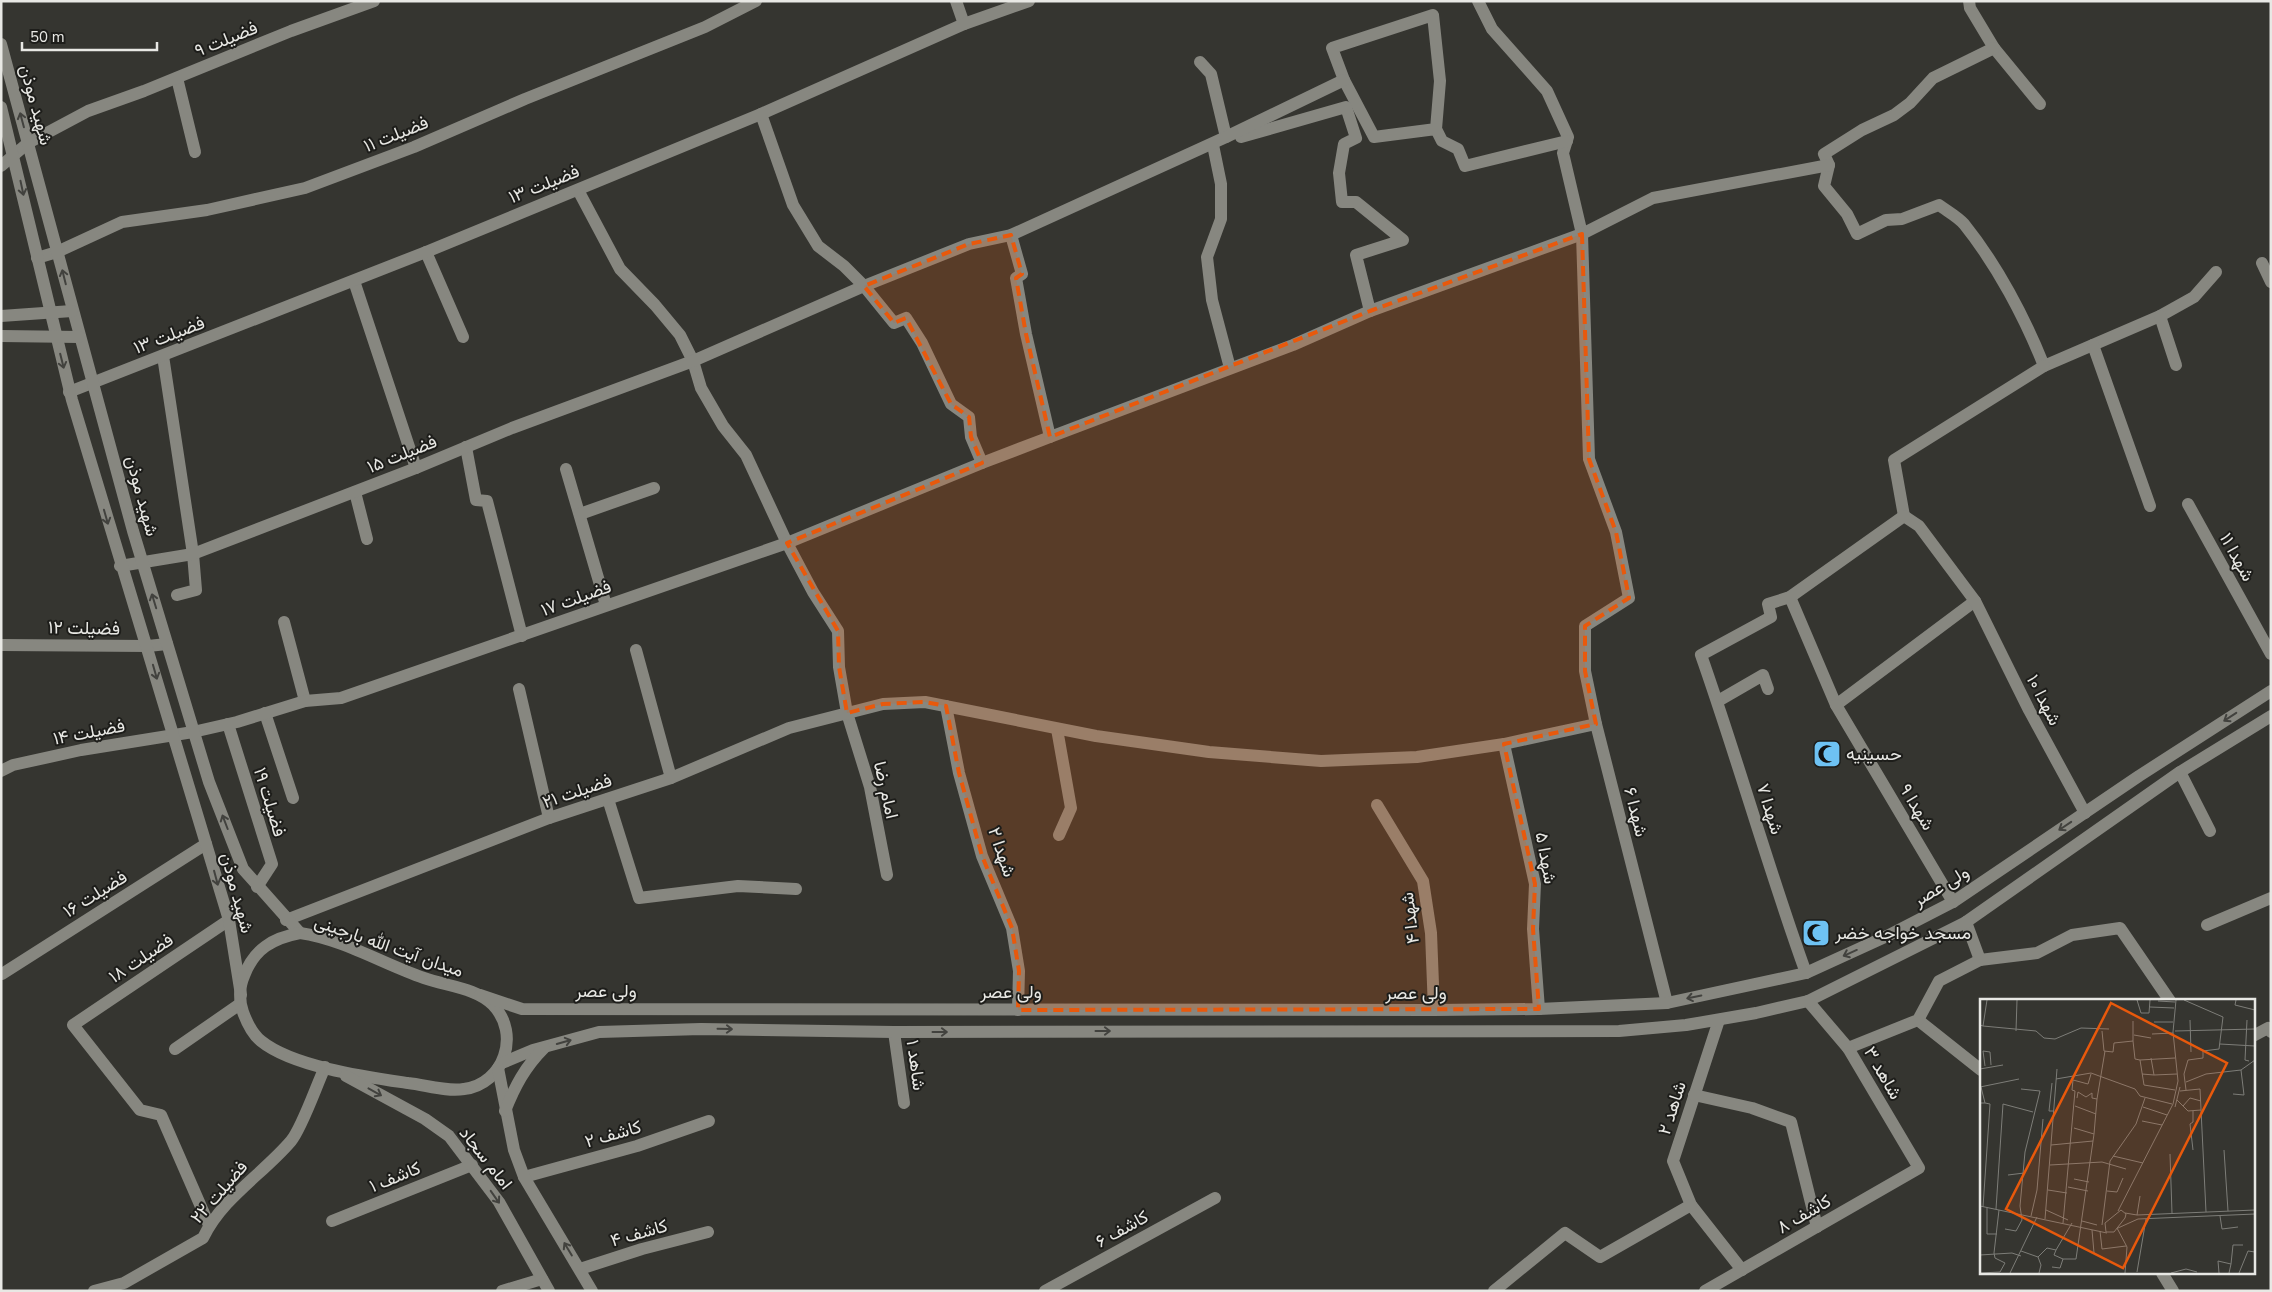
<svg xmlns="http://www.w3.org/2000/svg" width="2272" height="1292" font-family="'Nunito Sans',Vazirmatn,sans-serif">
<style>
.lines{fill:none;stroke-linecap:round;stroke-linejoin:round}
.street{stroke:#878780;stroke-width:12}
.secondary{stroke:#878780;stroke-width:12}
.oneway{stroke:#42423e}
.marked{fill:#e8590c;fill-opacity:0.2;stroke:#e8590c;stroke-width:4;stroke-dasharray:10 6;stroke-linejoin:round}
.labels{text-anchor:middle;stroke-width:4;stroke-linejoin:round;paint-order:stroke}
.street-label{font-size:18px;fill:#e8e8e4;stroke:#1d1d1a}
.poi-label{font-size:18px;fill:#e8e8e4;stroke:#1d1d1a;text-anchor:start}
.inset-road{fill:none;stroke:#7d7d78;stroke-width:1}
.view{fill:#e8590c;fill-opacity:0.15;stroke:#e8590c;stroke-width:2.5}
.inset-edge{fill:none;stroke:#e8e8e4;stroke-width:2.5}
</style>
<rect width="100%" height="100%" fill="#353530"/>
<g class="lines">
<!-- street -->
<g class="street">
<path d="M 956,1 L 964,24"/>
<path d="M 1478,1 L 1492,29 L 1547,91 L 1568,137 L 1563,153 L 1582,234 L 1589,459 L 1616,532 L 1629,598 L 1585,626 L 1585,671 L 1596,724 L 1667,1003"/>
<path d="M 1969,1 L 1970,8 L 1994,48 L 2040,104"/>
<path d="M 1994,48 L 1933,78 L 1910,103 L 1894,115 L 1862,130 L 1824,154 L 1829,165 L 1824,186 L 1847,214 L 1857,234 L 1886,220 L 1902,219 L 1939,205 C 1947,211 1958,217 1964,224 C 1997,265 2025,318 2044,366 L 2160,316 L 2194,297 L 2216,272"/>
<path d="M 1200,62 L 1211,74 L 1226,137"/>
<path d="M 177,78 L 195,152"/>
<path d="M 761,114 L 793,205 L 818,246 L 844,266 L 864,286 L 894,323 L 906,318 L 922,343 L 951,404 L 969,417 L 971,437 L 982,463 L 1050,437"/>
<path d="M 1436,129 L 1374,137 L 1344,80 L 1332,48 L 1433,15 L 1440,81 L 1436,129 L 1442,141 L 1458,149 L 1465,166 L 1567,141"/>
<path d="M 1241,137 L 1346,107 L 1356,138 L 1344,144 L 1339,173 L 1342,202 L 1356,202 L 1403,240 L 1356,255 L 1370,311 L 1582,234 L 1653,198 L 1829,165"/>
<path d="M 1213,145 L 1221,184 L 1221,219 L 1207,257 L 1212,300 L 1230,368"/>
<path d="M 1,166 L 28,143 L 88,111 L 144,91 L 291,31 L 374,1"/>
<path d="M 578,190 L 620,269 L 655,305 L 680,335 L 693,361 L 701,388 L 723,426 L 746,455 L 787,543 L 813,592 L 838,631 L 839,667 L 847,713 L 870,787 L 887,875"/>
<path d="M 1011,235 L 1022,274 L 1016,278 L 1026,334 L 1050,437 L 1293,345 L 1370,311"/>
<path d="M 426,252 L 463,337"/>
<path d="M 37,258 L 57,252 L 122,222 L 207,210 L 305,188 L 414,147 L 525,99 L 705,27 L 756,1"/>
<path d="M 2262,263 L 2271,282"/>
<path d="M 354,281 L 416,468"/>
<path d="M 2160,316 L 2176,365"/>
<path d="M 2093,345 L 2150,506"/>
<path d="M 163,356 L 193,554 L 196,590 L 177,595"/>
<path d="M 69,392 L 426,252 L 761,114 L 964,24 L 1029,1"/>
<path d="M 466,447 L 476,500 L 487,501 L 522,636"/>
<path d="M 566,469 L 606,605"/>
<path d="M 355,492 L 367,539"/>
<path d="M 2188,504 L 2271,654"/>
<path d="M 580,514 L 654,488"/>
<path d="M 1904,516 L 1894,460 L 2044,366"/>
<path d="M 120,566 L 193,554 L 416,468 L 512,428 L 693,361 L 864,286 L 969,244 L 1011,235 L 1226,137 L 1344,80"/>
<path d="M 1790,597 L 1836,705 L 1975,601"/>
<path d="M 284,622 L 305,701"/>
<path d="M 1,645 L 148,646 L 167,644"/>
<path d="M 636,650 L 671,778"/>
<path d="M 519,689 L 549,818"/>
<path d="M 1718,701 L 1763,675 L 1768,689"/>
<path d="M 1836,705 L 1953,902"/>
<path d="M 946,706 L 959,773 L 982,856 L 1012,928 L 1019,971 L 1018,1010"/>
<path d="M 265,713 L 293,798"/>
<path d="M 228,724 L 272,864 L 257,887"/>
<path d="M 1057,729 L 1071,808 L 1059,835"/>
<path d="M 1504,744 L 1535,884 L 1533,929 L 1539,1009"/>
<path d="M 1,771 L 13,765 L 81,750 L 193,732 L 237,722 L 305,701 L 341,698 L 787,543 L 982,463"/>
<path d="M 2180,772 L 2210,831"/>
<path d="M 608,799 L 639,898 L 738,886 L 796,889"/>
<path d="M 1377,805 L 1423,881 L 1431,933 L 1434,1010"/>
<path d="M 286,920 L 549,818 L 671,778 L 789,728 L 883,704 L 925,702 L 1096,736 L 1209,752 L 1321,761 L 1417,757 L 1504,744 L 1596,724"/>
<path d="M 1966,922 L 1980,960"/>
<path d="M 2207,925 L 2271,898"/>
<path d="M 1806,973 C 1768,868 1738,760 1701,655 L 1771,617 L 1768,604 L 1790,597 L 1904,516 L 1919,526 L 1975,601 L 2029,710 L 2085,813"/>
<path d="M 2,974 L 206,844"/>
<path d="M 1719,1020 L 1673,1161 L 1691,1205 L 1742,1270"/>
<path d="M 1918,1020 L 1981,1070"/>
<path d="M 894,1032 L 904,1103"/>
<path d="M 2253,1036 L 2268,1028 L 2271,1032"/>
<path d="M 1848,1048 L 1918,1020 L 1939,981 L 1980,960 L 2037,953 L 2072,935 L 2120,928 L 2170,1001"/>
<path d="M 175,1049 L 240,1004"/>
<path d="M 1694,1095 L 1752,1108 L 1791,1122 L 1817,1227"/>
<path d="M 524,1177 L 637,1146 L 709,1121"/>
<path d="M 332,1221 L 472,1165"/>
<path d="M 209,1225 L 161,1115 L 140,1110 L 73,1025 L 229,920"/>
<path d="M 580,1269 L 642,1249 L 708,1232"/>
<path d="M 2162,1273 L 2173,1291"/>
<path d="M 94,1291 L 124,1283 L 203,1238 C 222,1198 263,1174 291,1141 C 302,1128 317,1084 325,1067"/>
<path d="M 502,1291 L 542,1279"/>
<path d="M 1045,1291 L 1215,1198"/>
<path d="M 1494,1291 L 1565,1233 L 1600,1257 L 1691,1205"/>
<path d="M 1705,1291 L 1919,1168 L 1848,1048 L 1808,1001"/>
</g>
<!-- secondary -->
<g class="secondary">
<path d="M 1,44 L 133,531 L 209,782 L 243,869 L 300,933"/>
<path d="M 1,107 L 72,400 L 229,920 L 241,995"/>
<path d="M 1,316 L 72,311"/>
<path d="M 1,336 L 79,337"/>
<path d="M 300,933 C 343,939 383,964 424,978 C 446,986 477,988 493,1005 C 521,1034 504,1084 464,1089 C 447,1092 426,1085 408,1083 C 367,1077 293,1067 261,1041 C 252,1034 247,1023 243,1012 C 239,1001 239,987 244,976 C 254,949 273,938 300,933 Z"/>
<path d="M 480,995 L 522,1009 L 1434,1010 L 1539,1009 L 1667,1003 L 1806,973 L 1887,936 L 1953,902 L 2139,776 L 2271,691"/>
<path d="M 502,1063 L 533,1050 L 599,1032 L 701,1029 L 894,1032 L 1619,1031 L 1686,1025 L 1756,1013 L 1808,1001 L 1966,922 L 2180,772 L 2271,716"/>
<path d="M 498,1068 L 514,1150 L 524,1177 L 592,1291"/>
<path d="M 346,1076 L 425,1119 L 449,1136 L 499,1202 L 549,1291"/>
<path d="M 505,1111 C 515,1086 525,1067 544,1048"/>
</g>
</g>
<!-- one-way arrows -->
<defs><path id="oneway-shaft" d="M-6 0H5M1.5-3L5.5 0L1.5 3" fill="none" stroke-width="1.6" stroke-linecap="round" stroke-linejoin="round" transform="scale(1.25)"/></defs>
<g class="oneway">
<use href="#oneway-shaft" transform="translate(22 120) rotate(-105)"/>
<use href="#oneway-shaft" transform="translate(22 188) rotate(78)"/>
<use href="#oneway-shaft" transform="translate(64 277) rotate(-104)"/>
<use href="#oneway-shaft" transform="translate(62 361) rotate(76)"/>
<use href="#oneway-shaft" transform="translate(106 517) rotate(74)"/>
<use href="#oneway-shaft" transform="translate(154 601) rotate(-107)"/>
<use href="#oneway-shaft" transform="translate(155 672) rotate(74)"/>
<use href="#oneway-shaft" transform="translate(2230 717) rotate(147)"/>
<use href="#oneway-shaft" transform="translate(225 822) rotate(-111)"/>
<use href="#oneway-shaft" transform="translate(2065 826) rotate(146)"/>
<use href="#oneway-shaft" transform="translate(216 878) rotate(75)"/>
<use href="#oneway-shaft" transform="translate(1850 953) rotate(156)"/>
<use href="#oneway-shaft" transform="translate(1694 997) rotate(168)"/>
<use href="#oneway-shaft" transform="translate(725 1029) rotate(1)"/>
<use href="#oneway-shaft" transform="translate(1103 1031)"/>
<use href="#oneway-shaft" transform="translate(940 1032)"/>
<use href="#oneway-shaft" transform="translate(564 1042) rotate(-16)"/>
<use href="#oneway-shaft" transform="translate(375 1092) rotate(29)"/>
<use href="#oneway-shaft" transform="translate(495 1197) rotate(55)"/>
<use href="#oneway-shaft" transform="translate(568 1249) rotate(-121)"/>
</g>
<!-- marked area -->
<path class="marked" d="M 1582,234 L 1589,459 L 1616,532 L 1629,598 L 1585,626 L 1585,671 L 1596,724 L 1504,744 L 1535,884 L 1533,929 L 1539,1009 L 1018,1010 L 1019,971 L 1012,928 L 982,856 L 959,773 L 946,706 L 925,702 L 883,704 L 847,713 L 839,667 L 838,631 L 787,543 L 982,463 L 971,437 L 969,417 L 951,404 L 906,318 L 894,323 L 864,286 L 969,244 L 1011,235 L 1022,274 L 1016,278 L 1026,334 L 1050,437 L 1370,311 Z"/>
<!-- icons -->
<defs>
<symbol id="mosque-square" viewBox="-11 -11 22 22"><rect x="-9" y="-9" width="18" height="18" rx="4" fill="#6ec2f3" stroke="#1d1d1a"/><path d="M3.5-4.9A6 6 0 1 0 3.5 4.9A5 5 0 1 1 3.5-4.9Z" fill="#111"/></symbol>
</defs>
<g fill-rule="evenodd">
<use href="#mosque-square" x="1811" y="738" width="32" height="32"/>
<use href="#mosque-square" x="1800" y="917" width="32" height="32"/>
</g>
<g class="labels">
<!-- street labels -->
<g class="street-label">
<text transform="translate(226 39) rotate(-22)" y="6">فضیلت ۹</text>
<text transform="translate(36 105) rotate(75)" y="6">شهید موذن</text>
<text transform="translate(396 134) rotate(-22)" y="6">فضیلت ۱۱</text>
<text transform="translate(544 184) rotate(-22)" y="6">فضیلت ۱۳</text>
<text transform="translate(169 335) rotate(-21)" y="6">فضیلت ۱۳</text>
<text transform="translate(402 454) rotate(-22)" y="6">فضیلت ۱۵</text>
<text transform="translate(142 496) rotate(75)" y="6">شهید موذن</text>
<text transform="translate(2237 557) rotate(61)" y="6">شهدا ۱۱</text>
<text transform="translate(576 598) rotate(-20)" y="6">فضیلت ۱۷</text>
<text transform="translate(84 628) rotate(1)" y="6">فضیلت ۱۲</text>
<text transform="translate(2044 700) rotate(63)" y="6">شهدا ۱۰</text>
<text transform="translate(89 732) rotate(-11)" y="6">فضیلت ۱۴</text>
<text transform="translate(886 790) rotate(77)" y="6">امام رضا</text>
<text transform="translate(577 791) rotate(-19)" y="6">فضیلت ۲۱</text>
<text transform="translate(270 802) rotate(73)" y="6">فضیلت ۱۹</text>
<text transform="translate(1917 807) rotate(59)" y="6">شهدا ۹</text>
<text transform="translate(1770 809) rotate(73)" y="6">شهدا ۷</text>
<text transform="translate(1636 812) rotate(76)" y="6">شهدا ۶</text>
<text transform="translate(1002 852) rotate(71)" y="6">شهدا ۲</text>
<text transform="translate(1546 858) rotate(80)" y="6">شهدا ۵</text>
<text transform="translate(1941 886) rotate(-31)" y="6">ولی عصر</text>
<text transform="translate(237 893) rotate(75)" y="6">شهید موذن</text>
<text transform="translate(95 894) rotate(-32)" y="6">فضیلت ۱۶</text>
<text transform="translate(1410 918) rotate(-97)" y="6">شهدا ۴</text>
<text transform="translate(389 946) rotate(19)" y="6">میدان آیت الله بارجینی</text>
<text transform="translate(141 958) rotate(-34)" y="6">فضیلت ۱۸</text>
<text x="606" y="997">ولی عصر</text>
<text x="1011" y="998">ولی عصر</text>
<text x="1416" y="999">ولی عصر</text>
<text transform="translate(916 1065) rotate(82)" y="6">شاهد ۱</text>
<text transform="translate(1883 1073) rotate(60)" y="6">شاهد ۳</text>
<text transform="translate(1672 1108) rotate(-72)" y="6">شاهد ۲</text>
<text transform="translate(613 1134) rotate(-16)" y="6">کاشف ۲</text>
<text transform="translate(486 1158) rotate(52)" y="6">امام سجاد</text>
<text transform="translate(395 1177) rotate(-22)" y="6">کاشف ۱</text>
<text transform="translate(219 1192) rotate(-49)" y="6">فضیلت ۲۲</text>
<text transform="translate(1804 1214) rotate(-30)" y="6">کاشف ۸</text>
<text transform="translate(1122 1229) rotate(-29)" y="6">کاشف ۶</text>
<text transform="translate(639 1233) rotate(-16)" y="6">کاشف ۴</text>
</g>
<!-- poi labels -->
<g class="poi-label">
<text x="1846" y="760">حسینیه</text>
<text x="1835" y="939">مسجد خواجه خضر</text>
</g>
</g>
<!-- overview -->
<g transform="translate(1980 999)">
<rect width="275" height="275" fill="#353530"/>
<path class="inset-road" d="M 157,1 L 161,14 L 169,14 L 170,1M 204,1 L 243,18 L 239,50 L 223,52 L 223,59 L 208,61 L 204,75 L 206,91M 256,1 L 255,6 L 275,11M 178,2 L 195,3M 170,8 L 194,9M 210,21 L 211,53M 267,21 L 265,61 L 269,62M 174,23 L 193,23M 0,26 L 3,27 L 7,1M 3,27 L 56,32 L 64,39 L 75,40 L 101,29 L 129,30M 36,32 L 37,1M 122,32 L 124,52 L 133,53 L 134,44 L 153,42 L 153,22M 195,32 L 275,30M 172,35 L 193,34M 154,36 L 171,39M 153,42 L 155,60 L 160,61M 240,45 L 275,47M 5,67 L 3,52 L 10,53 L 11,66M 0,70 L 23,66M 162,75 L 174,76 L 171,59M 174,76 L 197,75M 76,80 L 111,74 L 155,90 L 160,97 L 192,105M 206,83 L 226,75 L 261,71 L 275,61M 72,84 L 69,112 L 74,112M 0,88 L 39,80M 195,91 L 164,86 L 160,61 L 195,59M 95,92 L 92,91 L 93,81 L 108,85 L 111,75M 200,92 L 220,90 L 226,213M 253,95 L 264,96 L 261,71M 97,99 L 98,93 L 106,98 L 112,94 L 112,99 L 117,100 L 125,52M 197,101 L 208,112 L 221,111M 0,104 L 5,104 L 1,88M 95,107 L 116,115M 203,107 L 210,99 L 221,102M 163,108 L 187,116M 195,108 L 200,88M 213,112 L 213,123 L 210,125 L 213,151M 162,122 L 182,126M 94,129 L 114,135 L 117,100M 71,146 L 113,142 L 114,135M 244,151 L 248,212M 190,155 L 192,214M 133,157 L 163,164M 70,166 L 122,163 L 146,170M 28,176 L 44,174M 94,180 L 109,183M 88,188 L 108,192M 68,191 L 87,194M 127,192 L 137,193 L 143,179M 0,207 L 127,234M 3,208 L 10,105 L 5,104M 7,208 L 7,235 L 17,235M 16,210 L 23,105 L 53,113M 66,211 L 88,221M 141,211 L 146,215 L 145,219 L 134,233 L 126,233 L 125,224 ZM 138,212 L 193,105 L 198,82 L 193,33 L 196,1M 145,214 L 157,216 L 275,211M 157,216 L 160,197M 51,217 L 57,191 L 63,120M 240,217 L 242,230 L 258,228M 65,220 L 77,70M 102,222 L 117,226M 83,224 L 95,92M 122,226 L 130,162 L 156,125 L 165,99M 137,229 L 147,248 L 145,274M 138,229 L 158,220 L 275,215M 25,230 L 36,232 L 42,221 L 40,207 L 45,153 L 60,92 L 41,90M 112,231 L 114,254M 120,232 L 122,250 L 146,247M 76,251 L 92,224M 76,251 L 74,256 L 83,260M 41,252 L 58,258 L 67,249 L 76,251M 14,254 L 19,211M 0,256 L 32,254 L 41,257M 58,258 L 61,266 L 59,274M 251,265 L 253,246 L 263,246M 72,268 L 80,269 L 83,260 L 96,260 L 113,142M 157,273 L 166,220M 0,274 L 20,273 L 25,264 L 15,259 L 14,254M 30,274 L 57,218M 191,274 L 206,270 L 217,273M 239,274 L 238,262 L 251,265 L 249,274M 259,274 L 268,252 L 275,253"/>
<path class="view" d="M 131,4 L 247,64 L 143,269 L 26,210 Z"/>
<rect width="275" height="275" class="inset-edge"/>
</g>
<!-- border -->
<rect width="2272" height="1292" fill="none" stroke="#e8e8e4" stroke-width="5"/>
<!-- scale -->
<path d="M22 42v8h135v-8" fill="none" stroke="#e8e8e4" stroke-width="2.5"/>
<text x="30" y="42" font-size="15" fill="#e8e8e4" stroke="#1d1d1a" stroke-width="4" paint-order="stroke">50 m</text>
</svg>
